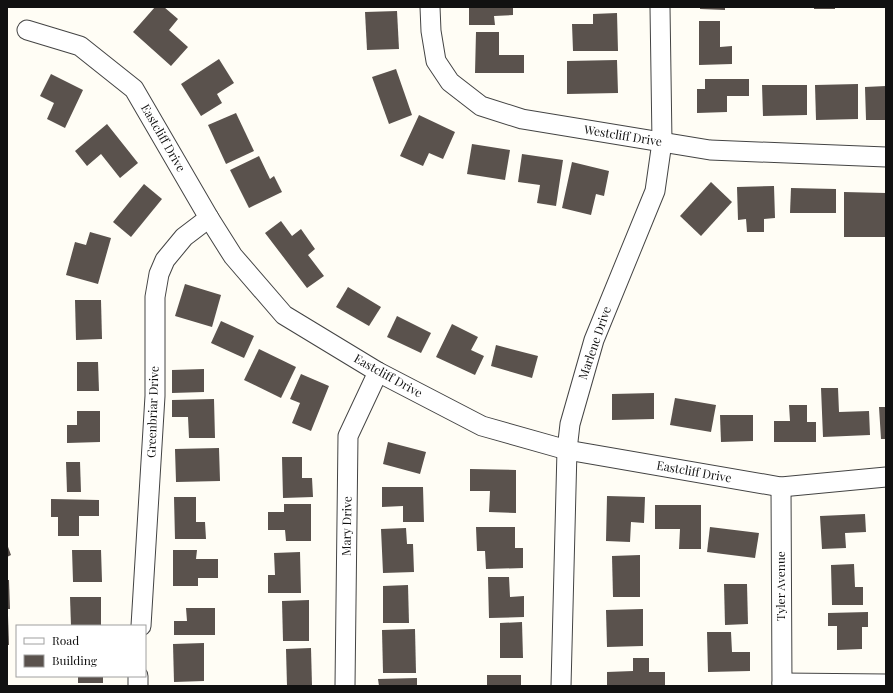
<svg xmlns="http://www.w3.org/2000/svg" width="893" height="693" font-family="'Playfair Display',serif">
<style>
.building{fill:#5a524d}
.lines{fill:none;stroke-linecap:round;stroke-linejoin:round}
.minor-casing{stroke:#444;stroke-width:21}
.minor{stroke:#fff;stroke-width:19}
.labels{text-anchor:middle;stroke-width:4;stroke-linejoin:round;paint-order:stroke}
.street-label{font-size:12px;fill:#111;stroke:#fff}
</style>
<rect width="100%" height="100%" fill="#fffdf5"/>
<!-- building -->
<g class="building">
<path d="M 155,7 L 164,7 L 178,19 L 169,30 L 188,47 L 171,66 L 133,32 Z"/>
<path d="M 469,7 L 513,7 L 513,15 L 494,16 L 495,25 L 469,25 Z"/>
<path d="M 700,7 L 725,7 L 725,10 L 700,9 Z"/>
<rect x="814" y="7" width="21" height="2"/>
<path d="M 397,11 L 399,49 L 367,50 L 365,12 Z"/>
<path d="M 617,13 L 618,51 L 573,51 L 572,24 L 593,24 L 593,14 Z"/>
<path d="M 699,21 L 720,21 L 720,47 L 732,46 L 732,64 L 699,65 Z"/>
<path d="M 476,32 L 499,32 L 499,55 L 524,55 L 524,73 L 475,73 Z"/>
<path d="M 219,59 L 234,83 L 217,94 L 222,103 L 201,116 L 181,84 Z"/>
<path d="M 617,60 L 618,93 L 567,94 L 567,61 Z"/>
<path d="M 396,69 L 412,115 L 389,124 L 372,77 Z"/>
<path d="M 51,74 L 83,90 L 65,128 L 47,119 L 54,103 L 40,96 Z"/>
<path d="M 705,79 L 749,79 L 749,96 L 727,96 L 727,112 L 697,113 L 697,89 L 705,89 Z"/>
<path d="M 858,84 L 858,119 L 816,120 L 815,85 Z"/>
<path d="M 762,85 L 807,85 L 807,115 L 763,116 Z"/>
<path d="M 886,86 L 886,120 L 866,120 L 865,87 Z"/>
<path d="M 236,113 L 254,151 L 226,164 L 208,125 Z"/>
<path d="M 419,115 L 455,132 L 443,159 L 429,153 L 423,166 L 400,156 Z"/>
<path d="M 107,124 L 138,163 L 120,178 L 101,154 L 87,166 L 75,151 Z"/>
<path d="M 472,144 L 510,150 L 505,180 L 467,174 Z"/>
<path d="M 522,154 L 563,160 L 556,206 L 537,203 L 540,185 L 518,182 Z"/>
<path d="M 259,156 L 270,179 L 274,176 L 282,192 L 249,208 L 230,170 Z"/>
<path d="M 572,162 L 609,171 L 604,196 L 596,194 L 591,215 L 562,208 Z"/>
<path d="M 711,182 L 732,202 L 701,236 L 680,216 Z"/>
<path d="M 144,184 L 162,199 L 131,237 L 113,222 Z"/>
<path d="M 774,186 L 775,218 L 764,219 L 764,232 L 747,232 L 746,219 L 738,220 L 737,187 Z"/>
<path d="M 791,188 L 836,189 L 836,213 L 790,213 Z"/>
<path d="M 844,192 L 886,193 L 886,237 L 844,237 Z"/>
<path d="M 281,221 L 292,236 L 301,229 L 315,249 L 308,255 L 324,276 L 307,288 L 265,233 Z"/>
<path d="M 90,232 L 111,238 L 98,284 L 66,275 L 75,242 L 86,245 Z"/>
<path d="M 185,284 L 221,295 L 212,327 L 175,316 Z"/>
<path d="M 348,287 L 381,307 L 369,326 L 336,307 Z"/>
<path d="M 75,300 L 101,300 L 102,339 L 76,340 Z"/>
<path d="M 397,316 L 431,333 L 421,353 L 387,337 Z"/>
<path d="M 221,321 L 254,336 L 244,358 L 211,343 Z"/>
<path d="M 452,324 L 478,337 L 471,350 L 484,356 L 475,375 L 436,357 Z"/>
<path d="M 496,345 L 538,356 L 532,378 L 491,366 Z"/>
<path d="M 259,349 L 296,367 L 281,398 L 244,380 Z"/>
<path d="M 77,362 L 98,362 L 99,391 L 77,391 Z"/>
<path d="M 204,369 L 204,392 L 172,393 L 172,370 Z"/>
<path d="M 301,374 L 329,386 L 311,431 L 292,423 L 300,403 L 290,399 Z"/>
<path d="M 821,388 L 838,388 L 839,412 L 869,411 L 870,435 L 823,437 Z"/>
<path d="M 654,393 L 654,419 L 612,420 L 612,394 Z"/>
<path d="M 675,398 L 716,405 L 711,432 L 670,425 Z"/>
<path d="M 214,399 L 215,438 L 189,438 L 188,417 L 172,417 L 172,400 Z"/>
<path d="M 789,405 L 807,405 L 807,422 L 816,422 L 816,442 L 774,442 L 774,421 L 790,421 Z"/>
<path d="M 879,407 L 886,407 L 886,439 L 881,439 Z"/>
<path d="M 77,411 L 100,411 L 100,442 L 67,443 L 67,425 L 77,425 Z"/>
<path d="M 720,415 L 753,415 L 753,441 L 721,442 Z"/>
<path d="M 388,442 L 426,452 L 420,474 L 383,464 Z"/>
<path d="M 219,448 L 220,481 L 176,482 L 175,449 Z"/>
<path d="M 282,457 L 302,457 L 302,478 L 312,478 L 313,497 L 283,498 Z"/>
<path d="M 66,462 L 80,462 L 81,492 L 67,492 Z"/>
<path d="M 470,469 L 516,470 L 516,513 L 489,512 L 490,491 L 470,491 Z"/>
<path d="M 382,487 L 423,487 L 424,522 L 403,522 L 403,506 L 382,507 Z"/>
<path d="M 607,496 L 645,497 L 644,523 L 631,522 L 630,542 L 606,541 Z"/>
<path d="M 174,497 L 196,497 L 196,522 L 205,522 L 206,539 L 175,539 Z"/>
<path d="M 51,499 L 99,500 L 99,516 L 79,516 L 79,536 L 58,536 L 58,517 L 51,517 Z"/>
<path d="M 284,504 L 311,504 L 311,541 L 286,541 L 285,530 L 268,530 L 268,512 L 284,512 Z"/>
<path d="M 655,505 L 701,505 L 701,549 L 679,549 L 680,529 L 655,529 Z"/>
<path d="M 865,514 L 866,532 L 845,533 L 846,548 L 822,549 L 820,516 Z"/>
<path d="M 476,527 L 515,527 L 515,548 L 523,548 L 523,568 L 486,569 L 485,551 L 477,551 Z"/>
<path d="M 710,527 L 759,533 L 755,558 L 707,552 Z"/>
<path d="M 406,528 L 407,544 L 413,544 L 414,572 L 383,573 L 381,529 Z"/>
<path d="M 7,544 L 11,555 L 7,557 Z"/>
<path d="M 72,550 L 101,550 L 102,582 L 73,582 Z"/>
<path d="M 173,550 L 197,550 L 196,559 L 218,559 L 218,578 L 198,578 L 198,586 L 173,586 Z"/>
<path d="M 300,552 L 301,593 L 268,593 L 268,575 L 275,575 L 274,553 Z"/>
<path d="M 640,555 L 640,597 L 613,597 L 612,556 Z"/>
<path d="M 854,564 L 855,587 L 863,587 L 863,605 L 832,605 L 831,565 Z"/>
<path d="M 488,577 L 509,577 L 510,597 L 524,596 L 524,617 L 489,618 Z"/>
<path d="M 7,580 L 9,580 L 10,609 L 7,609 Z"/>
<path d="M 724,584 L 747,584 L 748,624 L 725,625 Z"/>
<path d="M 408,585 L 409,623 L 383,623 L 383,586 Z"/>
<path d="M 70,597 L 101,597 L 101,626 L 71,626 Z"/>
<path d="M 309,600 L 309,641 L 283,641 L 282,601 Z"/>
<path d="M 186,608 L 215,608 L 215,635 L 174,635 L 174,621 L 187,621 Z"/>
<path d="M 643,609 L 643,646 L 607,647 L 606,610 Z"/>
<path d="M 868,612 L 868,627 L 862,627 L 862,649 L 837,650 L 837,626 L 828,626 L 828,613 Z"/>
<path d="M 7,616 L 8,616 L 9,645 L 7,645 Z"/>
<path d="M 522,622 L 523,658 L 500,658 L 500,623 Z"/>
<path d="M 415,629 L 416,673 L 383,673 L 382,630 Z"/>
<path d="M 707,632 L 731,632 L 732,652 L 750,652 L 750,671 L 708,672 Z"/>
<path d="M 204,643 L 204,681 L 174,682 L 173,644 Z"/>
<path d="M 311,648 L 312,686 L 287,686 L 286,649 Z"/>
<path d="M 633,658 L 649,658 L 649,672 L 665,672 L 665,686 L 607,686 L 607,672 L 633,671 Z"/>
<rect x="487" y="675" width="34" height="11"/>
<rect x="78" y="676" width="25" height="7"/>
<path d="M 417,678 L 417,686 L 379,686 L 378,679 Z"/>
</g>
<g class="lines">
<defs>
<g id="minor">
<path d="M 430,7 L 431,31 L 436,61 L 450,82 L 481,106 L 522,119 L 710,150 L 886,157"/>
<path d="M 27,30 L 80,46 L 134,89 L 209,218 L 233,256 L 284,315 L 378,372 L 482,426 L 567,450 L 781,487 L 886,477"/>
<path d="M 781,487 L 782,686"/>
<path d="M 141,626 L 155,396 L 155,297 L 159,274 L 165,260 L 184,237 L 209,218"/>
<path d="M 782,683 L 886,684"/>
<path d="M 138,686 L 138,676"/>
<path d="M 345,686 L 348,436 L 378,372"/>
<path d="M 561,686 L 567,450 L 570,424 L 594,340 L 655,191 L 662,142 L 660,7"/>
</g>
</defs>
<!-- minor casing -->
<use href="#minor" class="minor-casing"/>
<!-- minor -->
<use href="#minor" class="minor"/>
</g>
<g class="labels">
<!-- street labels -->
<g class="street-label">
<text transform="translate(623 136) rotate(9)" y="4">Westcliff Drive</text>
<text transform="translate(163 138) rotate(60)" y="4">Eastcliff Drive</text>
<text transform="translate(595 343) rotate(-71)" y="4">Marlene Drive</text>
<text transform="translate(388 376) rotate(29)" y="4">Eastcliff Drive</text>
<text transform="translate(153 412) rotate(-88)" y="4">Greenbriar Drive</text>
<text transform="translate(694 472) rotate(10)" y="4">Eastcliff Drive</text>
<text transform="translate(347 526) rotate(-89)" y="4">Mary Drive</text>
<text transform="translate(781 586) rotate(-90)" y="4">Tyler Avenue</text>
</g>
</g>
<!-- border -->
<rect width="893" height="693" fill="none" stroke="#111111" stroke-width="16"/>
<!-- legend -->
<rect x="16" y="625" width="130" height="52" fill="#ffffff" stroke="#a0a0a0"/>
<rect x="24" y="638" width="20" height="6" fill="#ffffff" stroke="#a0a0a0"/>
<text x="52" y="645" font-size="12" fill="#111111">Road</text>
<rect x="24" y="655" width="20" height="12" fill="#5a524d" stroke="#a0a0a0"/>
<text x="52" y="665" font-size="12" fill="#111111">Building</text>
</svg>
